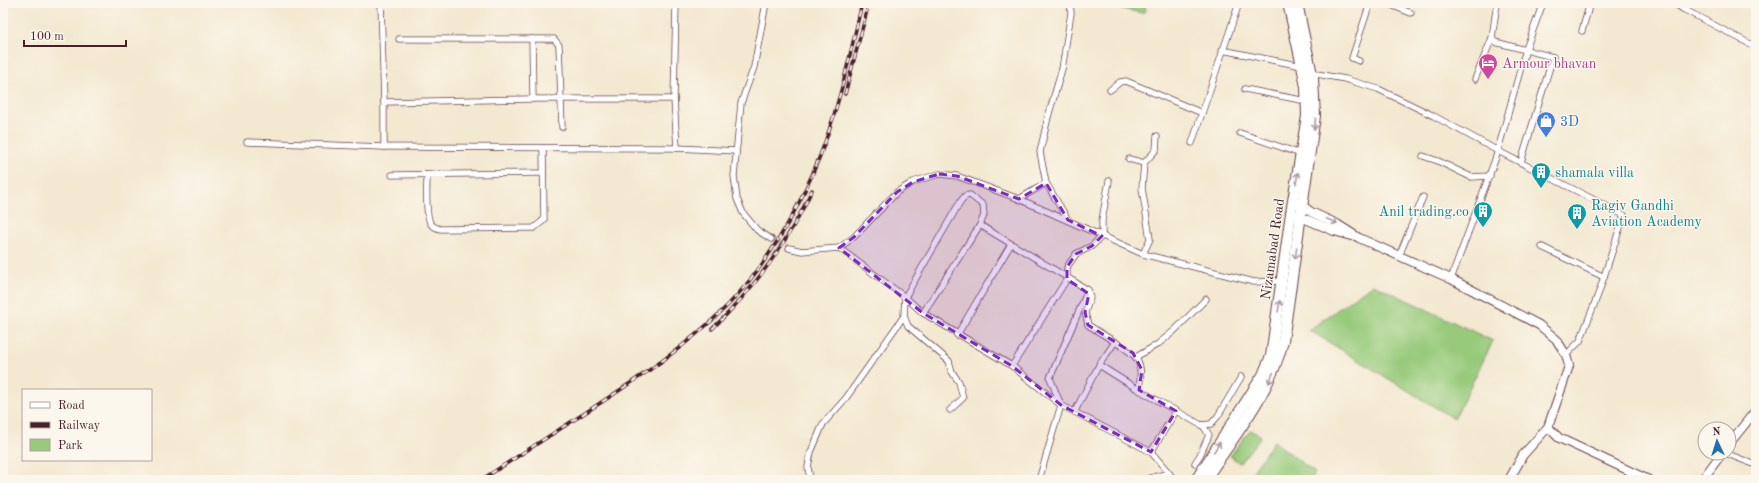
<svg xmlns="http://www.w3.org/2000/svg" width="1759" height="483" font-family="'Old Standard TT',serif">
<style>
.green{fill:#97ca7a;stroke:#707452}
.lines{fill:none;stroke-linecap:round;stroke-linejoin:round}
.street-tunnel{stroke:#d1c0af;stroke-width:5.5;stroke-dasharray:5.5 3;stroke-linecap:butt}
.street-casing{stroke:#633d44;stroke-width:7}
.secondary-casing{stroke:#633d44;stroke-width:10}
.highway-casing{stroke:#633d44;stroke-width:12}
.street{stroke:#fff;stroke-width:5.5}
.secondary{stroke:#fff;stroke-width:8}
.highway{stroke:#fff;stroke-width:10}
.rail-casing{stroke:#4a1f2b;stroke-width:3.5}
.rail{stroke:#fbf7ec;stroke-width:2;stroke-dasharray:6;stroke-linecap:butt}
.oneway{stroke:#ae9aa0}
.marked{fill:#7b2cbf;fill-opacity:0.2;stroke:#7b2cbf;stroke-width:3;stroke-dasharray:8 5;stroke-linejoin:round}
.labels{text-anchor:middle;stroke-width:3;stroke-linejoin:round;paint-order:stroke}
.hotel-label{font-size:14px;fill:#b23c85;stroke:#fbf7ec;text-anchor:start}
.shop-label{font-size:14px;fill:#366cbe;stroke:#fbf7ec;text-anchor:start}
.culture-label{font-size:14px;fill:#0d838f;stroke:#fbf7ec;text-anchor:start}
.street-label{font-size:14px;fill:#4a1f2b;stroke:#fbf7ec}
</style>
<rect width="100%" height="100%" fill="#fbf7ec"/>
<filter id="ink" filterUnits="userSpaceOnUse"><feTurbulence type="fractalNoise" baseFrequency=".025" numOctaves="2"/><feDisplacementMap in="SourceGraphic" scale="8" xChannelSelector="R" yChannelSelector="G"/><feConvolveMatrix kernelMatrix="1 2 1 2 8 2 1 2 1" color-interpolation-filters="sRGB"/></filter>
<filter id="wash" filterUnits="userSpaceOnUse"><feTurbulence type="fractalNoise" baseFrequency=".012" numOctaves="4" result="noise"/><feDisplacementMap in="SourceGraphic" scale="16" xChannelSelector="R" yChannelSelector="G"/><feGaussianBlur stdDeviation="0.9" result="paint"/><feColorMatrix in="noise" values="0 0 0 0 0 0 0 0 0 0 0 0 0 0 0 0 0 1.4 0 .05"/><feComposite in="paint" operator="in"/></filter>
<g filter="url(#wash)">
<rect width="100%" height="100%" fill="#f3e8d0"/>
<!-- green -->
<g class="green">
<path d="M 1092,3 L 1146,3 L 1145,11 L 1142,13 Z"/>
<path d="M 1373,284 L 1493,341 L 1454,419 L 1309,330 Z"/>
<path d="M 1250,430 L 1261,436 L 1240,463 L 1230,456 Z"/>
<path d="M 1274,441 L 1315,473 L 1311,480 L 1247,480 Z"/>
</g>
</g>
<g filter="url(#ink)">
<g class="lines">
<!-- street-tunnel -->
<path class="street-tunnel" d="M 771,239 L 789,248"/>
<defs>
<g id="street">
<path d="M 381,3 L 384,102"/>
<path d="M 766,3 L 754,67 L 741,103 L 734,176 L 737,199 L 743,213 L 757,230 L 771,239"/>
<path d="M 1386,3 L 1411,13"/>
<path d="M 1674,3 L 1683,9"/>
<path d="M 1686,3 L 1683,9 L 1756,47"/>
<path d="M 1582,31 L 1590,3"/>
<path d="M 1492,38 L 1497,3"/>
<path d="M 399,39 L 554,39 L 559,45 L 562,127"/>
<path d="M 532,39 L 533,99 L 674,99 L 677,148"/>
<path d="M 1222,50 L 1302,66"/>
<path d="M 1359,61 L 1352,58 L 1370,3"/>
<path d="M 1311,73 L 1345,79 L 1378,89 L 1432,115 L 1498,151 L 1624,215 L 1599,292 L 1580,341 L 1566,355"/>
<path d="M 1475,79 L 1492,38 L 1495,42 L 1553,57 L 1521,162"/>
<path d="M 1245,89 L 1306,101"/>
<path d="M 1110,90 L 1120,82 L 1126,81 L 1202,113"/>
<path d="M 674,99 L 676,3"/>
<path d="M 1240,133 L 1301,154"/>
<path d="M 247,142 L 384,147 L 677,148 L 736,151"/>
<path d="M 1192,143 L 1239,3"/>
<path d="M 384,147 L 384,102 L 533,99"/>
<path d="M 1423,156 L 1438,161 L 1471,177 L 1490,176"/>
<path d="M 1129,159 L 1144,163 L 1142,188 L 1150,239 L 1143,254"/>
<path d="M 1144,163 L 1156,150 L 1157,136"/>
<path d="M 392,175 L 543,173"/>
<path d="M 427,175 C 427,186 425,217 431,224 C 433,227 437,228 440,229 L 534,228 L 544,220 L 543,148"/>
<path d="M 1046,183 L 1040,152 L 1048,117 L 1062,69 L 1071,13 L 1070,3"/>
<path d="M 1019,199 L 1046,183 L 1068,220"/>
<path d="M 980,225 L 1088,290 L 1050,378 L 1061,405 L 1151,452 L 1169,473"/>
<path d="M 1542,247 L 1604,277"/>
<path d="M 789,248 L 802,251 L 839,248 L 854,237 L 897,192 L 913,182 L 939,174 L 957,176 L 1019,199 L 1143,254 L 1254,282 L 1282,281"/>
<path d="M 839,248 L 905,297 L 923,313 L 1012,366 L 1061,405 L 1039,480"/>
<path d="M 1399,256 L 1423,197"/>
<path d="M 1451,279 L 1496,157 L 1526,49 L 1543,3"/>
<path d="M 1088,290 L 1090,298 L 1085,312 L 1088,325 L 1115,342 L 1099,365"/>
<path d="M 904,316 L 908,326 L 949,361 L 952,372 L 959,382 L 963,398 L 950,410"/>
<path d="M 957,335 L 1011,244"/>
<path d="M 1115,342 C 1140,357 1143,361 1139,390"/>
<path d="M 1136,357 L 1158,344 L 1174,331 L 1206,299"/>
<path d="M 1012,366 L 1067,279 L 1067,267 L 1076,254 L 1092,246 L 1102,236 L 1102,220 L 1109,181"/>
<path d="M 1075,411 L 1099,365 L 1139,390 L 1201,425 L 1211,424 L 1218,416 L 1241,377"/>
<path d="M 1151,452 L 1176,411"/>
<path d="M 1725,453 L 1756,465"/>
<path d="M 1195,463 L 1200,455 L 1209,435 L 1204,427 L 1201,425"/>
<path d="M 810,480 L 808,467 L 811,452 L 823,424 L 846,398 L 904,316 L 905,297 L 960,202 L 965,196 L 970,195 L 983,205 L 984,215 L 980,225 L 923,313"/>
<path d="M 1143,480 L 1169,473 L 1174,480"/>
</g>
<g id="secondary">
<path d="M 1299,203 L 1311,212 L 1337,224 L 1359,238 L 1451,279 L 1539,325 L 1556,339 L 1566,355 L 1569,366 L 1548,427 L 1523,455 L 1509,480"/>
<path d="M 1296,215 L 1334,231 L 1352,236"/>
<path d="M 1548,427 L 1559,438 L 1649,480"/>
<path d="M 1729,444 L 1756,410"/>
<path d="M 1702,480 L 1722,453"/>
</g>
<g id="highway">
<path d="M 1196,480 L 1263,375 L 1271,356 L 1291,213 L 1307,116 L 1306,87 L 1302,66 L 1288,3"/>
<path d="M 1205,480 C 1234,436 1271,392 1283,341 L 1315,116 L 1313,79 L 1297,3"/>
</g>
</defs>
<!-- street casing -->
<use href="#street" class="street-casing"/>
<!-- secondary casing -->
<use href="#secondary" class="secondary-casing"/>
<!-- highway casing -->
<use href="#highway" class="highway-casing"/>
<!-- street -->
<use href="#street" class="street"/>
<!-- secondary -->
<use href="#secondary" class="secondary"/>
<!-- highway -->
<use href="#highway" class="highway"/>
<defs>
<g id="rail">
<path d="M 845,94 L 869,3"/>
<path d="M 712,329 C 755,288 787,244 812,190"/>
<path d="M 481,480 C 518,456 555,432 591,409 C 639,378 686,347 727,306 C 763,269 791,223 812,175 C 836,121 849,60 862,3"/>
</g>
</defs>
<!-- rail casing -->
<use href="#rail" class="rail-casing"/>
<!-- rail -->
<use href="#rail" class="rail"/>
</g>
<!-- one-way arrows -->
<defs><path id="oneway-shaft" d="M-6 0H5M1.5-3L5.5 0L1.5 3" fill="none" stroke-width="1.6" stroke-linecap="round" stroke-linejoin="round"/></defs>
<g class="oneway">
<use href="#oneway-shaft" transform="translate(1315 124) rotate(95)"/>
<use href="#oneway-shaft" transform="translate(1297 178) rotate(-81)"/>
<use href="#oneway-shaft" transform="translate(1332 221) rotate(23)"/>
<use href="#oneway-shaft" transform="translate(1296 253) rotate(98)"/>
<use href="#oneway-shaft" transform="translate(1279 306) rotate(-81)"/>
<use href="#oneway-shaft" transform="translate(1271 378) rotate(113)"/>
<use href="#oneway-shaft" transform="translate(1217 447) rotate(-57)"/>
</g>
</g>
<!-- marked area -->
<path class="marked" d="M 939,174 L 957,176 L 1019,199 L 1046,183 L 1068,220 L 1102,236 L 1092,246 L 1076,254 L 1067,267 L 1067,279 L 1089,294 L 1085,312 L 1088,325 L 1133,353 L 1142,370 L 1139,390 L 1176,411 L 1151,452 L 1061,405 L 1012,366 L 923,313 L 839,248 L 854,237 L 897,192 L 913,182 Z"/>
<!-- icons -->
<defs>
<symbol id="hotel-pin" viewBox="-11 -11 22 30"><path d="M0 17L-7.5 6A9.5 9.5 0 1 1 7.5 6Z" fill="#d1479c" stroke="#fbf7ec"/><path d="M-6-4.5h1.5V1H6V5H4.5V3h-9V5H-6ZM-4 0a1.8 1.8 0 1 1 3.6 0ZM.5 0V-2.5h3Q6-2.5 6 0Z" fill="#fff"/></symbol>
<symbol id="shop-pin" viewBox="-11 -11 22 30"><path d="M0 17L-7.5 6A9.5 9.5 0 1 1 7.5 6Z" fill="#3f7fe0" stroke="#fbf7ec"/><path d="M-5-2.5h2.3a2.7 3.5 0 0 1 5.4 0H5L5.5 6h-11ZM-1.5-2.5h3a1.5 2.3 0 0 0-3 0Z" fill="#fff"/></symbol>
<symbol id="building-pin" viewBox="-11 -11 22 30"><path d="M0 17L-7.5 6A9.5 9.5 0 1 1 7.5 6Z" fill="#0f9aa8" stroke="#fbf7ec"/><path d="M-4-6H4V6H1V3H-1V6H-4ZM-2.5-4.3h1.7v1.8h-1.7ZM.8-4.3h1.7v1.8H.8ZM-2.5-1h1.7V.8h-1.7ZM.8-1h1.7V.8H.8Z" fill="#fff"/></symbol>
</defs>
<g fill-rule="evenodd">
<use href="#hotel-pin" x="1477" y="52" width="22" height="30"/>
<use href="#shop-pin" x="1535" y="110" width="22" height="30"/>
<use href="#building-pin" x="1530" y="161" width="22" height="30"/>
<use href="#building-pin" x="1472" y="200" width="22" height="30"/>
<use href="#building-pin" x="1566" y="202" width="22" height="30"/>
</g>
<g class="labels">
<!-- hotel labels -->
<g class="hotel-label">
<text x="1502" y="68">Armour bhavan</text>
</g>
<!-- shop labels -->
<g class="shop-label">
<text x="1560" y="126">3D</text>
</g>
<!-- culture labels -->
<g class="culture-label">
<text x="1555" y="177">shamala villa</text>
<text x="1591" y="210">Ragiv Gandhi<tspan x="1591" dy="16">Aviation Academy</tspan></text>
<text x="1469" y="216" text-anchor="end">Anil trading.co</text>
</g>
<!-- street labels -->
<g class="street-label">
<text transform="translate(1272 249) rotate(-82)" y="5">Nizamabad Road</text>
</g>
</g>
<!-- margin -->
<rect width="1759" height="483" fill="none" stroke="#fbf7ec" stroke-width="16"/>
<!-- legend -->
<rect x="22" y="389" width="130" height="72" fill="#fbf7ec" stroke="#b4a19f"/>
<rect x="30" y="402" width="20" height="6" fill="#ffffff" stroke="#b4a19f"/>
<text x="58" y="409" font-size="12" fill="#4a1f2b">Road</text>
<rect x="30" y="422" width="20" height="6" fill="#4a1f2b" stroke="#b4a19f"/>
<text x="58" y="429" font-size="12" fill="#4a1f2b">Railway</text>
<rect x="30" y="439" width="20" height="12" fill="#97ca7a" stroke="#b4a19f"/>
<text x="58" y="449" font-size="12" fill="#4a1f2b">Park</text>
<!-- north arrow -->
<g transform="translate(1717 441) rotate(356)"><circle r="19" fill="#fbf7ec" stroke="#b4a19f"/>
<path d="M0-3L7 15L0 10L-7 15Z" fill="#1f6fb2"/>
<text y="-6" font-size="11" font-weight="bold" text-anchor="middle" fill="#4a1f2b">N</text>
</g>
<!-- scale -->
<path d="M24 40v6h102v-6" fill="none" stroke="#4a1f2b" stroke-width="2"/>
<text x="30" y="40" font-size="12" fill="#4a1f2b" stroke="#fbf7ec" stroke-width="3" paint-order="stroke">100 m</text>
</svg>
